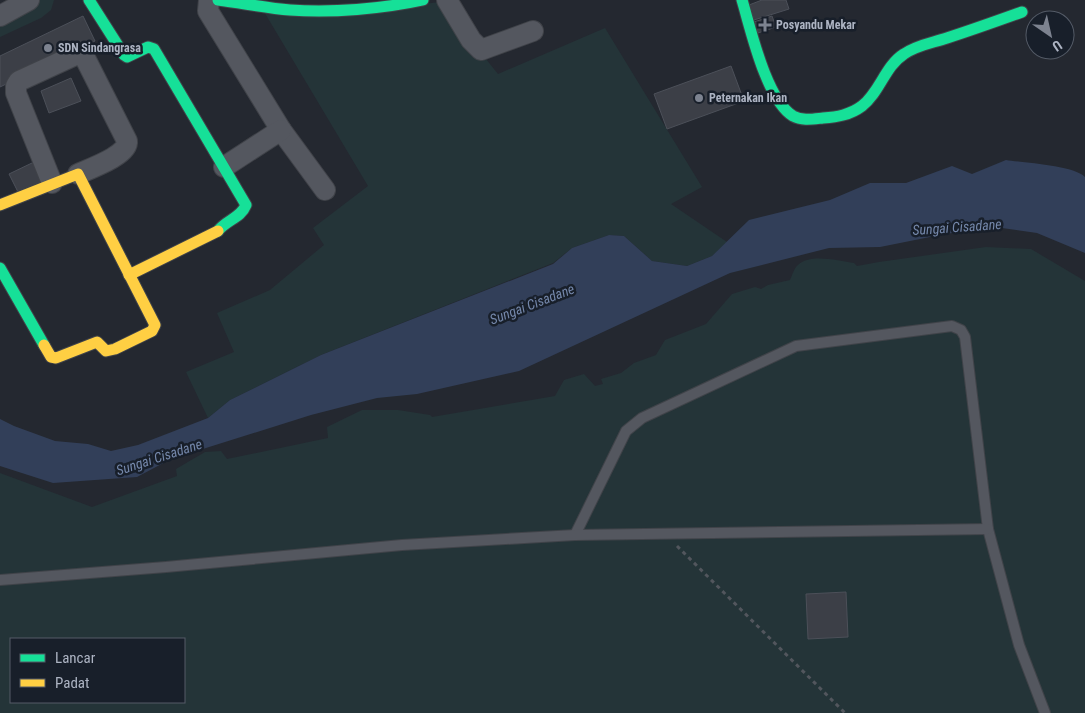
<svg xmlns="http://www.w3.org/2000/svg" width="1085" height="713" font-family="'Roboto Condensed',sans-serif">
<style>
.green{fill:#243438;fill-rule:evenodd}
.water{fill:#323f59}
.building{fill:#3c3f47;stroke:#4c5059}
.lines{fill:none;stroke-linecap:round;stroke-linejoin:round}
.lane-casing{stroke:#404349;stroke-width:12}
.street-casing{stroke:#404349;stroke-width:22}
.fast-casing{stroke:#404349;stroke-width:13}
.slow-casing{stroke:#404349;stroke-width:13}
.path{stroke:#52565d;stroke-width:3;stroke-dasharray:4 4;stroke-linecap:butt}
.lane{stroke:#54575f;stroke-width:10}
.street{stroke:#54575f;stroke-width:20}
.fast{stroke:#16e098;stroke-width:11}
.slow{stroke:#ffcf43;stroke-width:11}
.poi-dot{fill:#7d8390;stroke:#181f2a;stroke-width:2}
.labels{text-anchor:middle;stroke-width:5;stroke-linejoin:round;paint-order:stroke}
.poi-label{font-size:12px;font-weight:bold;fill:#adb4c3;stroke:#181f2a;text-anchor:start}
.water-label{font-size:14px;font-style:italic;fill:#7588ab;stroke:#181f2a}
</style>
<rect width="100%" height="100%" fill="#242830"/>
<!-- green -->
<g class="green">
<path d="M 39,0 L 54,0 L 51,10 L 41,18 L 0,37 L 0,21 Z"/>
<path d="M 440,2 L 498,74 L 605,28 L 702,187 L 671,204 L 727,242 L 712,256 L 687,266 L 652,261 L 624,236 L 609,235 L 572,248 L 553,263 L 321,355 L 230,400 L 208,418 L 186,372 L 234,352 L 217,313 L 270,290 L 324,245 L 313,228 L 368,186 L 263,10 L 323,16 Z"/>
<path d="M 986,247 L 1031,249 L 1085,281 L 1085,713 L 0,713 L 0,473 L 92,507 L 177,476 L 176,469 L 205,452 L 221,451 L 227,459 L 328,438 L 327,427 L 362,410 L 398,410 L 430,415 L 432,417 L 555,396 L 564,380 L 584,374 L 595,386 L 603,384 L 601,379 L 621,373 L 634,363 L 656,355 L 665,340 L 706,324 L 732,294 L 755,287 L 761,289 L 768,285 L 790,280 C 792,276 794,268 798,265 C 810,253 839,261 854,263 L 857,266 L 879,262 ZM 846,592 L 848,637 L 808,639 L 806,594 ZM 11,639 L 184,639 L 184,702 L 11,702 Z"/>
</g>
<!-- water -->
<path class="water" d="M 1006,160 C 1024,163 1073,165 1085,177 L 1085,253 L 1037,233 L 995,227 L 945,234 L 880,247 L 829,248 L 730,273 L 519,371 L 417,394 L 377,398 L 311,415 L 171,459 L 137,477 L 53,483 L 0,466 L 0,419 L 14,426 L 55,441 L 88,444 L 111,451 L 138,445 L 208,418 L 230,400 L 321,355 L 553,264 L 572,248 L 609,235 L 624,236 L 652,261 L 687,266 L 712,256 L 749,220 L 830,200 L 870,183 L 906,183 L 952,166 L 972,174 Z"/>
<!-- building -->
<g class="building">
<path d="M 762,0 L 786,0 L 789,9 L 754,20 L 749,5 Z"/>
<path d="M 83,16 L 95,41 L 0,87 L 0,56 Z"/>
<path d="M 772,16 L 776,27 L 758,33 L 754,22 Z"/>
<path d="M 731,66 L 744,101 L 667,129 L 654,94 Z"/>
<path d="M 71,78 L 81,101 L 49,113 L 41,91 Z"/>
<path d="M 34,162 L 44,182 L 19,194 L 9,174 Z"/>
<path d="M 846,592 L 848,637 L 808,639 L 806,594 Z"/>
</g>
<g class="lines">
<defs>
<g id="lane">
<path d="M 575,535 L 626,431 L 642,418 L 796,346 L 952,326 L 961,330 L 965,337 L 988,529 L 1019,645 L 1045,713"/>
<path d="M 0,580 L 166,567 L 402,545 L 575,535 L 988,529"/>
</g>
<g id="street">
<path d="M 209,0 L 208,11 L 281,130 L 325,190"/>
<path d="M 447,0 L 471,40 L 481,50 L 533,31"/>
<path d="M 0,16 L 29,0"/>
<path d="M 224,167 L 281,130"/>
<path d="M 52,183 L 16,93 L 16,86 L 19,81 L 82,52 L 127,141 C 129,155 89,169 78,174"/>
</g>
<g id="fast">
<path d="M 89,0 L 124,55 L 127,57 L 148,47 L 154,49 L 246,205 C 241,218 226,220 218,231"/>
<path d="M 218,0 C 242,3 266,8 290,10 C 332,13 382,9 423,0"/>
<path d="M 742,0 C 751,30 766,99 793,116 C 802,121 813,119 823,118 C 837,117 850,115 862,106 C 880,92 885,66 904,54 C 917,45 932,43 947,38 C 972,30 997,21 1022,12"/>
<path d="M 0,268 L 44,345"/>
</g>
<g id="slow">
<path d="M 0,205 L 78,174 L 155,325 L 152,331 L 115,349 L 106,351 L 97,342 L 56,358 L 51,357 L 44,345"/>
<path d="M 129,275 L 218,231"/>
</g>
</defs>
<!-- lane casing -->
<use href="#lane" class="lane-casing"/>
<!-- street casing -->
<use href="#street" class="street-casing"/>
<!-- fast casing -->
<use href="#fast" class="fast-casing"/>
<!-- slow casing -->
<use href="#slow" class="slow-casing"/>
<!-- path -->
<path class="path" d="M 677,546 L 845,713"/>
<!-- lane -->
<use href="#lane" class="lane"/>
<!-- street -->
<use href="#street" class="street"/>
<!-- fast -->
<use href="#fast" class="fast"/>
<!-- slow -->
<use href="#slow" class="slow"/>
</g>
<!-- markers -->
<g class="poi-dot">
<path d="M762.5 17.5h5v5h5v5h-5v5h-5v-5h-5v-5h5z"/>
<circle cx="48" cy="48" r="5"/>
<circle cx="699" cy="98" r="5"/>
</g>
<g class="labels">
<!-- poi labels -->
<g class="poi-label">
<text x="776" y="29">Posyandu Mekar</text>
<text x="58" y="52">SDN Sindangrasa</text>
<text x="709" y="102">Peternakan Ikan</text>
</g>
<!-- water labels -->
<g class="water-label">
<text transform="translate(957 227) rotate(-4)" y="5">Sungai Cisadane</text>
<text transform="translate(532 304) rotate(-21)" y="5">Sungai Cisadane</text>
<text transform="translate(159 457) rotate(-18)" y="5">Sungai Cisadane</text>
</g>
</g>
<!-- legend -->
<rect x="10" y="638" width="175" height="65" fill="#181f2a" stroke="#545b67"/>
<rect x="20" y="654" width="25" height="8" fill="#16e098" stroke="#545b67"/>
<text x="55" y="663" font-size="15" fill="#adb4c3">Lancar</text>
<rect x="20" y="679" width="25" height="8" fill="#ffcf43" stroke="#545b67"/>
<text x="55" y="688" font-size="15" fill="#adb4c3">Padat</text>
<!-- north arrow -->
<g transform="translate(1050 35) rotate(146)"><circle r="24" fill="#181f2a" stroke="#545b67"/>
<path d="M0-4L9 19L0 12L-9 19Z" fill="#7d8390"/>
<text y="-8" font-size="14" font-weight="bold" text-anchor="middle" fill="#adb4c3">U</text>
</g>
</svg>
